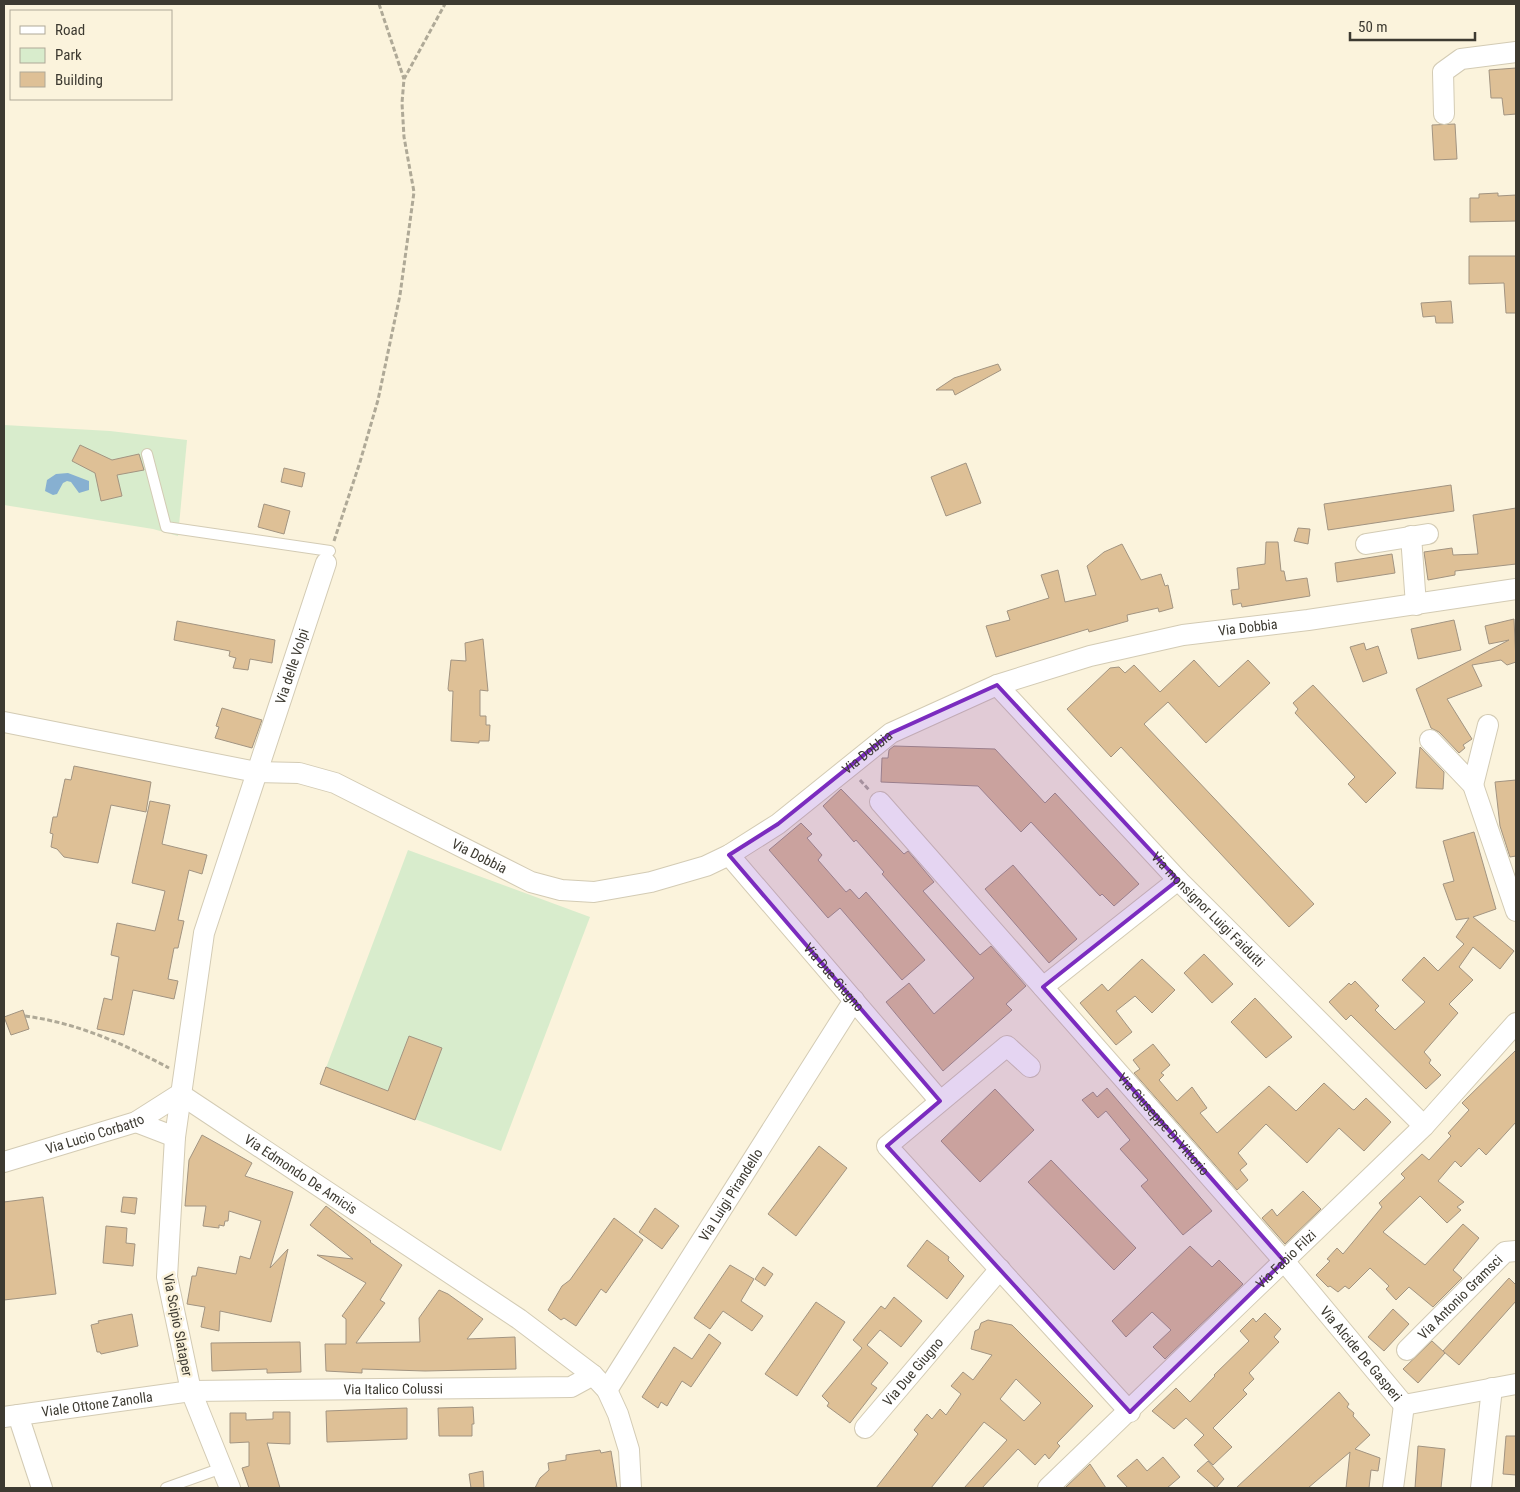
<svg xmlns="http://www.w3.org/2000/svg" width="1520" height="1492" font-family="'Roboto Condensed',sans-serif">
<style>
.green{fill:#d8eccc}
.water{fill:#87b0d1}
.building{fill:#dec096;stroke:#a29481;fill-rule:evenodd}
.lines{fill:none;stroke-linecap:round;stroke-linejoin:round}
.service-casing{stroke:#d3cbb4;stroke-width:12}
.minor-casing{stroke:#d3cbb4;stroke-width:22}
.path{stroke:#afa997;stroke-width:3;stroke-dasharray:5 2.5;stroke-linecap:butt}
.service{stroke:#fff;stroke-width:10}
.minor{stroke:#fff;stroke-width:20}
.marked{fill:#7b2cbf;fill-opacity:0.2;stroke:#7b2cbf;stroke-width:4;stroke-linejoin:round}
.labels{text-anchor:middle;stroke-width:5;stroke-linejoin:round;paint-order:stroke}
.street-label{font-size:14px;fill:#3d3a31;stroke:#fbf3dc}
</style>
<rect width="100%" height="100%" fill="#fbf3dc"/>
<!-- green -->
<g class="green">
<path d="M 4,425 L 110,431 L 187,440 L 178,536 L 153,529 L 4,505 Z"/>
<path d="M 408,850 L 590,917 L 501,1151 L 320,1084 Z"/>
</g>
<!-- water -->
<path class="water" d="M 68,473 L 89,481 L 89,490 L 79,493 L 71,482 L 67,481 L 63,483 L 57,494 L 53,495 L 45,491 L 47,480 L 56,474 Z"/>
<!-- building -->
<g class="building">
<path d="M 1516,68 L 1516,114 L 1504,115 L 1502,98 L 1491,98 L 1489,70 Z"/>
<path d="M 1455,124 L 1457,159 L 1434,160 L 1432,125 Z"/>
<path d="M 1498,193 L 1498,196 L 1516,195 L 1516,221 L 1470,222 L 1470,198 L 1479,198 L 1479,194 Z"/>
<path d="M 1469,256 L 1516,256 L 1516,313 L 1506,313 L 1504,283 L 1469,284 Z"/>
<path d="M 1451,301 L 1453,323 L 1436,323 L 1435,316 L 1423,317 L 1421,303 Z"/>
<path d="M 998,364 L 1001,370 L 955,395 L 953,390 L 936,390 L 954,378 Z"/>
<path d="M 80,445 L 112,460 L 139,454 L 144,470 L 117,475 L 122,496 L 101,501 L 95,473 L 72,461 Z"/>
<path d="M 966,463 L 981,503 L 946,516 L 931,477 Z"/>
<path d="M 284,468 L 305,473 L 302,487 L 281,482 Z"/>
<path d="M 1451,485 L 1454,511 L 1328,530 L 1324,504 Z"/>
<path d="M 264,504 L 290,511 L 284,534 L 258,527 Z"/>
<path d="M 1516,508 L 1516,564 L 1455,571 L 1455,575 L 1428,580 L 1424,552 L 1452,548 L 1453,555 L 1478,554 L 1473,515 Z"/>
<path d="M 1298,528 L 1310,529 L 1308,544 L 1294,541 Z"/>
<path d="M 1266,542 L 1278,542 L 1281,571 L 1284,571 L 1286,581 L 1307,578 L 1310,596 L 1242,607 L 1241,603 L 1233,605 L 1231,590 L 1239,589 L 1237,568 L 1265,564 Z"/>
<path d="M 1122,544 L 1141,580 L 1161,574 L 1165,586 L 1168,585 L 1173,608 L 1159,612 L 1158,608 L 1127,615 L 1128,621 L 1089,632 L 1088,629 L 996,657 L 986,626 L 1010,620 L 1007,611 L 1049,598 L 1041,575 L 1058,570 L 1065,602 L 1096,595 L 1087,566 L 1104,552 Z"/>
<path d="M 1392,554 L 1395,573 L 1337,582 L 1335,563 Z"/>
<path d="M 1514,619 L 1516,662 L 1507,665 L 1501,660 L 1472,665 L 1482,686 L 1447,699 L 1472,739 L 1463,745 L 1465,748 L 1459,753 L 1439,732 L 1431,728 L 1416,689 L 1509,640 L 1489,644 L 1485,626 Z"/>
<path d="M 1454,620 L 1461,650 L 1418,659 L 1411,629 Z"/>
<path d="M 177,621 L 275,640 L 272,663 L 250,659 L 248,670 L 233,668 L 236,658 L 229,656 L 230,651 L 174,640 Z"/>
<path d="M 483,639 L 488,691 L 480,690 L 480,716 L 486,716 L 486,725 L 490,725 L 489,741 L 479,741 L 479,743 L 451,741 L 453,691 L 449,691 L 448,689 L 451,660 L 466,661 L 465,643 Z"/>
<path d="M 1364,643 L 1366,650 L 1378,646 L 1387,673 L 1363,682 L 1350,647 Z"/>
<path d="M 1194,660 L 1219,687 L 1248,660 L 1270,683 L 1206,743 L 1168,702 L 1144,724 L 1314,904 L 1289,927 L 1121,747 L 1111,757 L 1067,709 L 1110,668 L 1119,667 L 1125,673 L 1134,665 L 1160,692 Z"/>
<path d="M 1313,685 L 1396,773 L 1366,803 L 1348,784 L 1355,777 L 1295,713 L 1298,709 L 1293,703 Z"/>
<path d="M 222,708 L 262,720 L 252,748 L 215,738 L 219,727 L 216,726 Z"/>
<path d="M 894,746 L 995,749 L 1045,803 L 1055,793 L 1139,884 L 1114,906 L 1102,894 L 1100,896 L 1031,822 L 1021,832 L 978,786 L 881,782 L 882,758 L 888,758 L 889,750 Z"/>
<path d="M 1420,747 L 1444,772 L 1443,789 L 1416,788 Z"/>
<path d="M 74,766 L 151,782 L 146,812 L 111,805 L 98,863 L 64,857 L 57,849 L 51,847 L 53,834 L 50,833 L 53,817 L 57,817 L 65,779 L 71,780 Z"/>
<path d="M 1516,780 L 1516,856 L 1510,857 L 1500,826 L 1495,782 Z"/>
<path d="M 841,789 L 904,854 L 908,851 L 934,882 L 923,891 L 980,955 L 991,946 L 1026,986 L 1006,1004 L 1012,1010 L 943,1071 L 886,1002 L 909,983 L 934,1014 L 974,978 L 882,874 L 884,872 L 856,840 L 854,842 L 823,806 Z"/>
<path d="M 150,801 L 170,805 L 162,844 L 207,855 L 202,874 L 189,870 L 178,920 L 184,921 L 178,948 L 174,948 L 168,979 L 178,981 L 174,999 L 133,990 L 124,1035 L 97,1029 L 104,998 L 112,1000 L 119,957 L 111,955 L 117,923 L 155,931 L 165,891 L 132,883 Z"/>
<path d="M 801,823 L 812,834 L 807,838 L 822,855 L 818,860 L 846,892 L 850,889 L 859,899 L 866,892 L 925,960 L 902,980 L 840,908 L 828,918 L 769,850 Z"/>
<path d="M 1474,832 L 1496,909 L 1473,917 L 1514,951 L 1500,969 L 1473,947 L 1459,967 L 1473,980 L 1449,1004 L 1458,1013 L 1424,1052 L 1431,1060 L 1429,1063 L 1441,1075 L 1426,1089 L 1351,1015 L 1346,1020 L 1329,1002 L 1349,983 L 1351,985 L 1355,981 L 1379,1006 L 1375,1010 L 1395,1030 L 1425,1002 L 1402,980 L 1424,957 L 1438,971 L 1464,944 L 1456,937 L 1469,918 L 1456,920 L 1443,884 L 1454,881 L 1443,841 Z"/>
<path d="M 1013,865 L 1077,939 L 1049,963 L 985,889 Z"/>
<path d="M 1204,954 L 1233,984 L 1212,1003 L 1184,973 Z"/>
<path d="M 1142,959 L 1175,990 L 1152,1013 L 1135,996 L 1116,1011 L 1132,1032 L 1116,1045 L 1080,1003 L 1102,984 L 1108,991 Z"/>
<path d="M 1255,998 L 1292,1037 L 1266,1058 L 1231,1022 Z"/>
<path d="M 23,1010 L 29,1029 L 11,1035 L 4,1017 Z"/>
<path d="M 409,1036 L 442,1048 L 415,1120 L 320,1084 L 326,1067 L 388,1091 Z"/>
<path d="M 1153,1044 L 1170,1065 L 1161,1073 L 1164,1075 L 1159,1080 L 1177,1101 L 1192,1087 L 1207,1108 L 1200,1113 L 1217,1133 L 1269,1086 L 1296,1111 L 1324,1083 L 1352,1109 L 1354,1110 L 1366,1098 L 1391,1122 L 1364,1151 L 1339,1128 L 1307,1163 L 1266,1124 L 1238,1153 L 1247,1164 L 1240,1170 L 1248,1180 L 1237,1190 L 1134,1073 L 1140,1069 L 1133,1060 Z"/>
<path d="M 1516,1050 L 1516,1122 L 1486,1155 L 1479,1148 L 1461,1167 L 1455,1161 L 1438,1181 L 1464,1202 L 1457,1207 L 1461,1210 L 1447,1223 L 1420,1196 L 1383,1232 L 1425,1265 L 1463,1224 L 1479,1238 L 1453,1270 L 1462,1278 L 1433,1307 L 1409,1287 L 1396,1300 L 1386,1289 L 1389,1286 L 1370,1268 L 1349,1289 L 1345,1286 L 1338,1292 L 1330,1286 L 1328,1287 L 1316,1275 L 1330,1261 L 1327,1259 L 1337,1248 L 1343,1254 L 1382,1207 L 1379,1203 L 1405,1178 L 1401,1174 L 1422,1154 L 1429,1160 L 1451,1136 L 1448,1133 L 1469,1110 L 1462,1103 Z"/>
<path d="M 1107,1088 L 1212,1211 L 1183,1235 L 1141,1186 L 1148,1180 L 1120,1149 L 1130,1140 L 1106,1111 L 1098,1118 L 1082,1100 L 1093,1092 L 1097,1097 Z"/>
<path d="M 995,1089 L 1034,1130 L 980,1182 L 941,1141 Z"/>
<path d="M 202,1135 L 252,1163 L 245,1176 L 293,1192 L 270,1268 L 288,1249 L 271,1322 L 220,1311 L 219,1331 L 201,1327 L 205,1307 L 187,1304 L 192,1276 L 196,1276 L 198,1267 L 236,1274 L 240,1256 L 250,1259 L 261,1221 L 229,1211 L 228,1221 L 225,1221 L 224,1226 L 219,1225 L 219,1228 L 203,1226 L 206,1206 L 185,1206 L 189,1160 Z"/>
<path d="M 819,1146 L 847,1168 L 796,1236 L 768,1214 Z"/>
<path d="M 1051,1160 L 1136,1248 L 1114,1270 L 1028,1182 Z"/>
<path d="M 1303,1191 L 1321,1209 L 1285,1244 L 1262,1218 L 1272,1209 L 1277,1216 Z"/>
<path d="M 43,1197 L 56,1294 L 4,1300 L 4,1202 Z"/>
<path d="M 123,1197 L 137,1198 L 135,1214 L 121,1212 Z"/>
<path d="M 326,1206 L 371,1241 L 370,1242 L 402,1265 L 380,1300 L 385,1303 L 356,1343 L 420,1342 L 419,1318 L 439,1290 L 448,1294 L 483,1319 L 467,1339 L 515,1337 L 516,1369 L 425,1371 L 362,1369 L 362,1373 L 326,1371 L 325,1344 L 346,1344 L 346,1319 L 342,1316 L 366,1283 L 317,1255 L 353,1259 L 310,1225 Z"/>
<path d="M 655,1208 L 679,1226 L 662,1249 L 639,1232 Z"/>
<path d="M 614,1218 L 643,1240 L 606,1293 L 601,1289 L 576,1326 L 564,1318 L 561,1320 L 548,1310 L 562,1286 L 570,1280 Z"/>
<path d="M 106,1226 L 127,1228 L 126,1243 L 135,1244 L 133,1266 L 103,1263 Z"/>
<path d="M 927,1240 L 949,1257 L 948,1260 L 964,1276 L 947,1299 L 907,1266 Z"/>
<path d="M 1190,1246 L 1212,1267 L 1219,1260 L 1243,1284 L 1165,1359 L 1153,1347 L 1171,1330 L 1152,1312 L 1126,1337 L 1112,1321 Z"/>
<path d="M 730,1265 L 754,1279 L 741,1301 L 763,1316 L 752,1331 L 723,1311 L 710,1329 L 694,1318 Z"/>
<path d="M 763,1267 L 773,1274 L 765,1286 L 755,1279 Z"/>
<path d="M 1509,1278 L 1516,1285 L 1516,1301 L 1459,1365 L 1443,1351 Z"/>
<path d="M 894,1297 L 922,1321 L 901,1347 L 880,1330 L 867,1345 L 888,1363 L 871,1384 L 877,1388 L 850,1423 L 827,1406 L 829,1403 L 822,1396 L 862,1348 L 853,1340 L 881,1306 L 885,1309 Z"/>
<path d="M 816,1302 L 845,1322 L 797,1396 L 765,1374 Z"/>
<path d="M 1393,1309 L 1409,1324 L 1384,1351 L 1368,1337 Z"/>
<path d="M 1265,1313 L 1281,1329 L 1274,1337 L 1279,1342 L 1249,1373 L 1254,1379 L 1243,1390 L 1247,1394 L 1213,1428 L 1232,1447 L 1213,1465 L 1194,1445 L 1204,1435 L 1186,1418 L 1174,1429 L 1152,1411 L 1176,1388 L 1190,1402 L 1215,1376 L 1214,1375 L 1249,1341 L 1240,1331 L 1253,1318 L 1256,1322 Z"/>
<path d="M 132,1314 L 138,1346 L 101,1354 L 100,1352 L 97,1352 L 91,1325 L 99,1323 L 98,1321 Z"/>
<path d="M 988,1320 L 1012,1325 L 1093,1406 L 1057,1443 L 1060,1446 L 1049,1459 L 1045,1454 L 1035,1465 L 1018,1449 L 982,1488 L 964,1488 L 1007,1440 L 984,1422 L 931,1488 L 876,1488 L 918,1434 L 914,1430 L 927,1414 L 932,1419 L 940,1409 L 946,1415 L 961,1394 L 951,1386 L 963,1372 L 973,1380 L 992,1355 L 971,1349 L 975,1331 L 979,1329 L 981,1323 ZM 1016,1379 L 1041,1403 L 1024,1421 L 1000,1399 Z"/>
<path d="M 709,1334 L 721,1343 L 691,1387 L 682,1381 L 667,1406 L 661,1402 L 658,1408 L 642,1397 L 674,1347 L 692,1359 Z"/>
<path d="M 1432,1341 L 1445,1353 L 1418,1383 L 1403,1369 Z"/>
<path d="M 300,1342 L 301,1372 L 267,1373 L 267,1369 L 212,1371 L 211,1343 Z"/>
<path d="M 1339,1392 L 1349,1404 L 1347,1407 L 1354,1413 L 1353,1416 L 1370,1435 L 1355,1449 L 1380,1458 L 1378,1471 L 1371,1470 L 1369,1488 L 1346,1488 L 1350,1452 L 1308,1488 L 1236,1488 Z"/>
<path d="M 473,1407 L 474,1424 L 472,1424 L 472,1436 L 439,1436 L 438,1408 Z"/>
<path d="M 407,1408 L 407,1439 L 327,1442 L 326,1411 Z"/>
<path d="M 273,1412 L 290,1412 L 290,1444 L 267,1443 L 280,1488 L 249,1488 L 242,1468 L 249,1466 L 249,1442 L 230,1443 L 230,1413 L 246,1413 L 246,1420 L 273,1419 Z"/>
<path d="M 1506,1436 L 1516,1436 L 1516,1475 L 1503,1474 Z"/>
<path d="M 1418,1446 L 1445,1449 L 1441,1488 L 1415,1488 Z"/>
<path d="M 600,1450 L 601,1453 L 611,1451 L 617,1488 L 535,1488 L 540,1478 L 549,1470 L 548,1463 L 566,1460 L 566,1455 Z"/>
<path d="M 1163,1457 L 1180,1477 L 1167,1488 L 1128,1488 L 1117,1476 L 1137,1459 L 1147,1471 Z"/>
<path d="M 1208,1461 L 1224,1479 L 1216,1488 L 1197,1471 Z"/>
<path d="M 1090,1464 L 1106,1488 L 1065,1488 Z"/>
<path d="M 483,1471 L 484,1488 L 471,1488 L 469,1474 Z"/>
</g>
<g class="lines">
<defs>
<g id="service">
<path d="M 147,454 L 166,527 L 330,551"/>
<path d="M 166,1488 L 222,1468"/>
</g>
<g id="minor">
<path d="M 1444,114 L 1443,72 L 1461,59 L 1516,52"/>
<path d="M 1411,536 L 1416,605"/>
<path d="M 1366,544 L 1428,534"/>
<path id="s1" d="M 997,685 L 1178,880 L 1424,1126"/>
<path id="s2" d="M 4,722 L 256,772 L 299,773 L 335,783 L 531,882 L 561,890 L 594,892 L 651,882 L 706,866 L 729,855 L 778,824 L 891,733 L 997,685 L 1090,656 L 1183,635 L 1308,620 L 1516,589"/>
<path d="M 1430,740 L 1473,785 L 1516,911"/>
<path d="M 1473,785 L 1488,725"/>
<path id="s3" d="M 880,802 L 1284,1261 L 1404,1405 L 1516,1384"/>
<path id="s4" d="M 729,855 L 940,1101"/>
<path d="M 1043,987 L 1178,880"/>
<path d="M 1030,1067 L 1007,1046 L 887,1146 L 1130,1412"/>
<path id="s5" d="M 180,1094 L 519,1319 L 593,1375 L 607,1390 L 618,1414 L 629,1450 L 631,1488"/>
<path d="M 136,1122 L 175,1137"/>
<path id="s6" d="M 4,1162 L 136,1122 L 180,1094"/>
<path id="s7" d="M 1407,1350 L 1505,1252 L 1516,1251"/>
<path id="s8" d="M 607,1390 L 854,1000"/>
<path d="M 18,1415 L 42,1488"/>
<path id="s9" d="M 4,1417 L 191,1391 L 571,1387 L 593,1375"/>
<path id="s10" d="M 865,1428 L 1000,1269"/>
<path id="s11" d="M 230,1488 L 191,1391 L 167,1277 L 175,1137 L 204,933 L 326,563"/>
<path id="s12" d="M 1048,1488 L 1424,1126 L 1516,1023"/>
<path d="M 1393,1488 L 1404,1405"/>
<path d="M 1481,1488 L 1492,1388"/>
</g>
</defs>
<!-- service casing -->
<use href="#service" class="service-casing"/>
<!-- minor casing -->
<use href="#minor" class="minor-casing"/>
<!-- path -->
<g class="path">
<path d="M 379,4 L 404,79"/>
<path d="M 334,541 L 360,462 L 378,400 L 400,295 L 414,192 L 404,137 L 402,103 L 404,79 L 445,4"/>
<path d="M 860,780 L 869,790"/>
<path d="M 25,1016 C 77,1023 122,1043 169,1068"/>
</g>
<!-- service -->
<use href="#service" class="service"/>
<!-- minor -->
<use href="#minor" class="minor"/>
</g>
<!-- marked area -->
<path class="marked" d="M 997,685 L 1178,880 L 1043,987 L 1284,1261 L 1130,1412 L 887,1146 L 940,1101 L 729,855 L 778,824 L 891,733 Z"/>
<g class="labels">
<!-- street labels -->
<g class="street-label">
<text dy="5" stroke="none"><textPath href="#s2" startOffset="1339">Via Dobbia</textPath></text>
<text dy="5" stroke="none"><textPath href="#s11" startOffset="848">Via delle Volpi</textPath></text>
<text dy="5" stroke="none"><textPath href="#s2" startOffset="934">Via Dobbia</textPath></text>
<text dy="5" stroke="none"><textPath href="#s2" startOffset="499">Via Dobbia</textPath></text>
<text dy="5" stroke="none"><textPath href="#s1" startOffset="308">Via monsignor Luigi Faidutti</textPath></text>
<text dy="5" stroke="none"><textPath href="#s4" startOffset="161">Via Due Giugno</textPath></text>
<text dy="5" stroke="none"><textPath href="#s3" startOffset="429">Via Giuseppe Di Vittorio</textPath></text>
<text dy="5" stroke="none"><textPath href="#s6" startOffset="95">Via Lucio Corbatto</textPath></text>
<text dy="5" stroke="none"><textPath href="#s5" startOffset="145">Via Edmondo De Amicis</textPath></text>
<text dy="5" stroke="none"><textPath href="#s8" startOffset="231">Via Luigi Pirandello</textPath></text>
<text dy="5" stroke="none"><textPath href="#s12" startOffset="330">Via Fabio Filzi</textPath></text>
<text dy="5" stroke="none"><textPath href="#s7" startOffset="75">Via Antonio Gramsci</textPath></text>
<text transform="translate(178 1325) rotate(79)" y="5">Via Scipio Slataper</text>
<text dy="5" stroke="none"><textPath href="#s3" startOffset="732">Via Alcide De Gasperi</textPath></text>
<text dy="5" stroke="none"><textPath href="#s10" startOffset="74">Via Due Giugno</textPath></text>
<text dy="5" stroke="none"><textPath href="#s9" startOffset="391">Via Italico Colussi</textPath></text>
<text dy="5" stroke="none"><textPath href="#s9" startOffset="94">Viale Ottone Zanolla</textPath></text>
</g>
</g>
<!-- border -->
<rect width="1520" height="1492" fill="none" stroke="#3d3a31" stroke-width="10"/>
<!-- legend -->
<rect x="10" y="10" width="162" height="90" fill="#fbf3dc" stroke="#afa998"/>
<rect x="20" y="26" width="25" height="8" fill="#ffffff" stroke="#afa998"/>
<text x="55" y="35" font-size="15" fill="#3d3a31">Road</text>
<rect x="20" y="48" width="25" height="15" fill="#d8eccc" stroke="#afa998"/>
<text x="55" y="60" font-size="15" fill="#3d3a31">Park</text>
<rect x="20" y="72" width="25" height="15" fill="#dec096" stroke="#afa998"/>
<text x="55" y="85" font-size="15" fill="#3d3a31">Building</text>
<!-- scale -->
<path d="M1350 32v8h125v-8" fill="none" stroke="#3d3a31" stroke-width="2.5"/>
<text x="1358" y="32" font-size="15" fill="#3d3a31" stroke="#fbf3dc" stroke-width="4" paint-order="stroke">50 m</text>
</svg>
